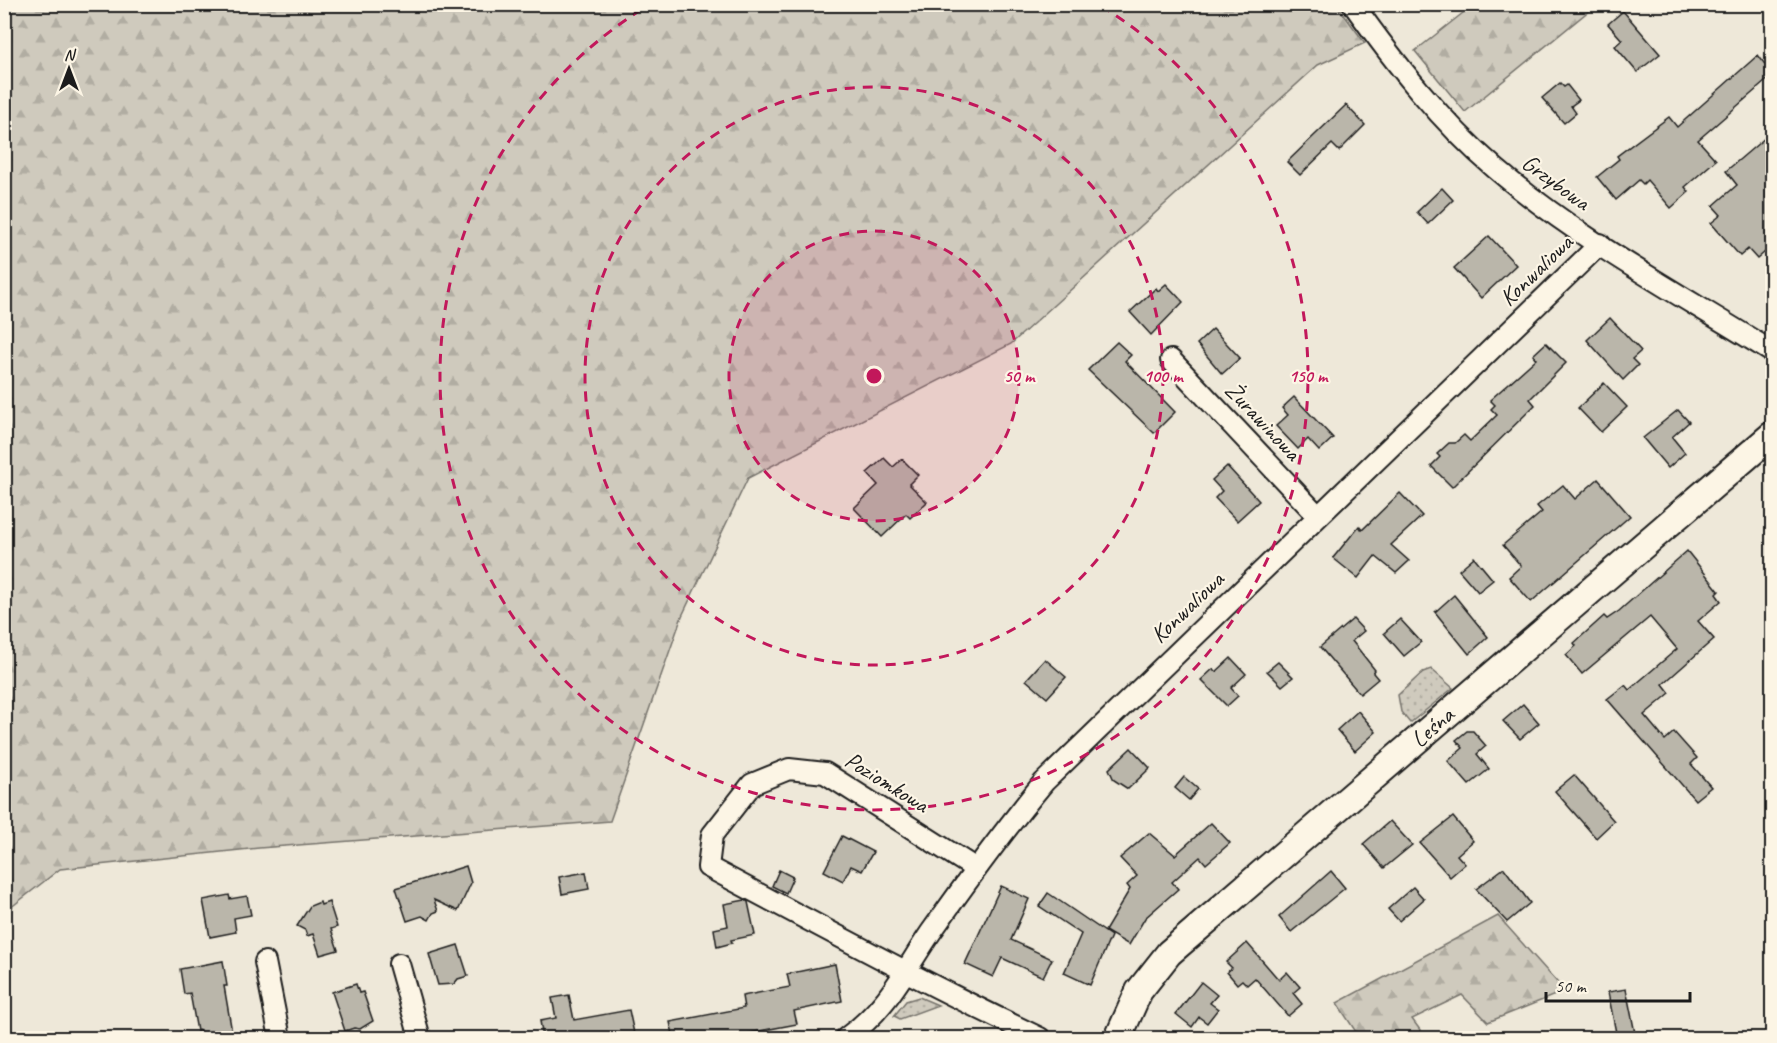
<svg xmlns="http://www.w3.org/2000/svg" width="1777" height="1043" font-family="Caveat,sans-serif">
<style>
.green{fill:url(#green-dots);stroke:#76736c;stroke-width:1.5}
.forest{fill:url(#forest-firs);stroke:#76736c;stroke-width:1.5}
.building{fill:#bab6aa;stroke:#1c1c1c;stroke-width:1.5}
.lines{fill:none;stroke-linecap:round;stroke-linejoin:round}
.minor-casing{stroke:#1c1c1c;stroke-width:24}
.tertiary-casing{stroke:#1c1c1c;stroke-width:30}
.minor{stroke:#fcf5e5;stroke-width:20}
.tertiary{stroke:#fcf5e5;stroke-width:26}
.ring{fill:none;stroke:#c2185b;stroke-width:3;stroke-dasharray:10 8}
.labels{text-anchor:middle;stroke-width:4.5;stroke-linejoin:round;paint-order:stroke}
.street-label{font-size:24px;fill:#1c1c1c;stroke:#fcf5e5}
.centre{fill:#c2185b;stroke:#fcf5e5;stroke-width:3}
.ring-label{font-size:18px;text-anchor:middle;font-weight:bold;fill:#c2185b;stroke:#fcf5e5;stroke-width:4.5;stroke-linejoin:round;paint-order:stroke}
</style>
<defs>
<pattern id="green-dots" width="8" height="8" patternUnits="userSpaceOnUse" patternTransform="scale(1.5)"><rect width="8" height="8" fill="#cfcabd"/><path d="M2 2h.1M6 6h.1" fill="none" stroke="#b1ada2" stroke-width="1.8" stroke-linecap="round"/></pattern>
<pattern id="forest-firs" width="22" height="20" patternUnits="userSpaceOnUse" patternTransform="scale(1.5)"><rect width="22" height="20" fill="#cfcabd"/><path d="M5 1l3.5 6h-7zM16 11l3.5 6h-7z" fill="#b1ada2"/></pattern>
</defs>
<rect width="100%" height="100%" fill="#eee8d9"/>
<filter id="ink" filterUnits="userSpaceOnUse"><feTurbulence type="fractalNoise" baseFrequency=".0167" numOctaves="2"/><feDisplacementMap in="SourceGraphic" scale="12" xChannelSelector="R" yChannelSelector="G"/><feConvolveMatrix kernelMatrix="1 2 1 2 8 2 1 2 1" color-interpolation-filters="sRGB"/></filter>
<g filter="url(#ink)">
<!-- green -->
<g class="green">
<path d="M 1431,669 L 1453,688 L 1410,723 L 1401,712 L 1398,695 L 1423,672 Z"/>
<path d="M 919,997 L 938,1005 L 900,1019 L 894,1016 L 906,1001 Z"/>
</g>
<!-- forest -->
<g class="forest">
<path d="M 1336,4 L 1365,43 L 1318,65 L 1011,344 L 748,478 L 682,616 L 610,821 L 259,848 L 60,869 L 5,912 L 5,5 Z"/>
<path d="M 1473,5 L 1473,4 L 1596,5 L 1465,112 L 1415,51 Z"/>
<path d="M 1498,916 L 1565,991 L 1488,1022 L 1462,995 L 1412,1019 L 1423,1034 L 1413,1038 L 1396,1038 L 1391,1033 L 1371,1038 L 1360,1038 L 1337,1003 Z"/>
</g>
<!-- building -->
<g class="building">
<path d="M 1623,11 L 1660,54 L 1637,72 L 1615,46 L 1622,40 L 1608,24 Z"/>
<path d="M 1758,55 L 1773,75 L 1698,140 L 1716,160 L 1685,187 L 1689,192 L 1671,208 L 1647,180 L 1643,184 L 1639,180 L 1616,200 L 1597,177 L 1619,159 L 1617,156 L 1669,117 L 1677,127 Z"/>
<path d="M 1560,83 L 1564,87 L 1567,85 L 1579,100 L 1571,106 L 1576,113 L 1564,123 L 1542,98 Z"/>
<path d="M 1346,105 L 1365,125 L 1339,151 L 1332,144 L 1300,175 L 1287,162 Z"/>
<path d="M 1773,131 L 1773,245 L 1757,259 L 1748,249 L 1740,256 L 1711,223 L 1721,215 L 1713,206 L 1737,185 L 1726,171 Z"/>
<path d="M 1442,188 L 1453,200 L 1428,224 L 1417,212 Z"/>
<path d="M 1489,236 L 1516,265 L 1481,298 L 1454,268 Z"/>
<path d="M 1166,284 L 1183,302 L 1151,335 L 1130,312 L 1156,288 L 1158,291 Z"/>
<path d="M 1610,318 L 1641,351 L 1632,359 L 1638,365 L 1623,380 L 1587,340 Z"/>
<path d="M 1213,329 L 1240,358 L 1222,374 L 1197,344 Z"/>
<path d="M 1117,342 L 1131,355 L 1125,361 L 1175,412 L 1154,433 L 1088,370 Z"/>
<path d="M 1546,343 L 1566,363 L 1530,399 L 1535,405 L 1452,487 L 1431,466 L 1440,457 L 1437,454 L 1449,443 L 1455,443 L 1464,435 L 1470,441 L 1497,415 L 1491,409 L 1495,405 L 1490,400 L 1536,359 L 1533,355 Z"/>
<path d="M 1604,383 L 1627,407 L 1601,432 L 1578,408 Z"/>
<path d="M 1294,397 L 1333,438 L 1319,451 L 1308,439 L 1298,449 L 1276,426 L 1288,415 L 1282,408 Z"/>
<path d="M 1678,410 L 1689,422 L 1672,437 L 1685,453 L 1668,468 L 1643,438 Z"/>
<path d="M 884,458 L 893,467 L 902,459 L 918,475 L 909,484 L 927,502 L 910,518 L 906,514 L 882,537 L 854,508 L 878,485 L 867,473 Z"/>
<path d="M 1227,466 L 1259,501 L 1237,521 L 1215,498 L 1222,491 L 1212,480 Z"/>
<path d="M 1598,479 L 1630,516 L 1531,602 L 1509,577 L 1521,566 L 1503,545 L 1542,512 L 1537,506 L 1563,485 L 1575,499 Z"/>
<path d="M 1400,493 L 1422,516 L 1391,545 L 1409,561 L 1396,573 L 1375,556 L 1358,578 L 1333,558 L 1359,526 L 1362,530 Z"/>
<path d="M 1687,551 L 1719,591 L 1716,594 L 1721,601 L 1698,621 L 1714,639 L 1663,684 L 1670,693 L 1644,715 L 1665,740 L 1674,732 L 1697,758 L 1691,764 L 1711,787 L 1695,800 L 1607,699 L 1625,685 L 1629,690 L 1677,649 L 1650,617 L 1582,674 L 1566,655 L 1576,646 L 1574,643 L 1604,616 L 1607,619 L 1619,611 Z"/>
<path d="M 1474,557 L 1493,580 L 1478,592 L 1459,570 Z"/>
<path d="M 1454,595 L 1488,637 L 1469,654 L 1435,612 Z"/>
<path d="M 1353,619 L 1364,631 L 1352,641 L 1375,670 L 1373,673 L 1378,679 L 1360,694 L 1320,647 Z"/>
<path d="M 1400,619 L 1421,642 L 1404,656 L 1384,633 Z"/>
<path d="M 1231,658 L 1246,674 L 1231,688 L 1238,696 L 1227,706 L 1201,680 L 1213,669 L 1216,672 Z"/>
<path d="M 1045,659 L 1066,677 L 1047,698 L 1026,680 Z"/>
<path d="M 1278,662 L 1293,677 L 1282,686 L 1267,671 Z"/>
<path d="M 1523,704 L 1539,723 L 1520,739 L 1503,721 Z"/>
<path d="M 1358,711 L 1376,732 L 1355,751 L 1337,730 Z"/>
<path d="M 1467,731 L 1473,731 L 1486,746 L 1477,754 L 1489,769 L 1469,785 L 1448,761 L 1463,748 L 1456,740 Z"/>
<path d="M 1131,748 L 1150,768 L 1128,789 L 1114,780 L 1109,769 Z"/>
<path d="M 1574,775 L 1614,821 L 1596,838 L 1555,791 Z"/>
<path d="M 1184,777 L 1198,789 L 1189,800 L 1175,788 Z"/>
<path d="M 1453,817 L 1473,841 L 1457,855 L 1465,864 L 1450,877 L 1420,843 Z"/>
<path d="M 1390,821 L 1412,845 L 1384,868 L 1363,844 Z"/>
<path d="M 1211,823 L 1230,843 L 1206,864 L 1200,857 L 1172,882 L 1178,889 L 1145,918 L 1129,945 L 1105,931 L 1130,889 L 1127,885 L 1137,876 L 1120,858 L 1149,833 L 1175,855 Z"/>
<path d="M 842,836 L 873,852 L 862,871 L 851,866 L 843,881 L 824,871 Z"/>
<path d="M 466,866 L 471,883 L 458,911 L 434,900 L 438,911 L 433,913 L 429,920 L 422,916 L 407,921 L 396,888 Z"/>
<path d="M 1504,868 L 1530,903 L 1507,922 L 1476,889 Z"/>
<path d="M 779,870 L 793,877 L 786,893 L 772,886 Z"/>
<path d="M 1331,871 L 1345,888 L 1291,932 L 1279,917 Z"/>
<path d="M 586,872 L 589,889 L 562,894 L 559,877 Z"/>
<path d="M 1001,886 L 1029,899 L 1011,940 L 1052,959 L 1043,977 L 1002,958 L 993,977 L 965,964 Z"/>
<path d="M 1413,887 L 1424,899 L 1399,921 L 1388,909 Z"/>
<path d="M 1048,893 L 1111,936 L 1090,985 L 1064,973 L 1081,934 L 1039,906 Z"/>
<path d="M 229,895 L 230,899 L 247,896 L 251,915 L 234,918 L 236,932 L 210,937 L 203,900 Z"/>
<path d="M 745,900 L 748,902 L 755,935 L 731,940 L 732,943 L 717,947 L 714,929 L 728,926 L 724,904 Z"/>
<path d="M 320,902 L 321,905 L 329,902 L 337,927 L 331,929 L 338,950 L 320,955 L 313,934 L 307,936 L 305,930 L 297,926 L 310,906 Z"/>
<path d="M 1247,943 L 1279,980 L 1287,972 L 1300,987 L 1293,993 L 1302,1004 L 1288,1016 L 1255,978 L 1247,985 L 1242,980 L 1237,984 L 1227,972 L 1232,968 L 1226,962 Z"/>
<path d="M 458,945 L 468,976 L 458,979 L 454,984 L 438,985 L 429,954 Z"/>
<path d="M 223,961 L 227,986 L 224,986 L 233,1038 L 201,1038 L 200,1030 L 197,1031 L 190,993 L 184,994 L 180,969 Z"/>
<path d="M 835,964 L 842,1001 L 794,1011 L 797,1024 L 749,1033 L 750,1038 L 674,1038 L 670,1022 L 744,1008 L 742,996 L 790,987 L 787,974 Z"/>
<path d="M 1201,982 L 1217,995 L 1210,1003 L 1218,1009 L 1207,1023 L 1199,1017 L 1192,1027 L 1176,1014 Z"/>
<path d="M 356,984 L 359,993 L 363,992 L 373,1021 L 360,1029 L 354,1028 L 345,1031 L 332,992 Z"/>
<path d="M 1626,989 L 1636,1038 L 1617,1038 L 1608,992 Z"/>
<path d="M 569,995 L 574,1020 L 629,1010 L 635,1038 L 543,1038 L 540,1021 L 556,1018 L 552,998 Z"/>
</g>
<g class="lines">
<defs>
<g id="minor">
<path d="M 1353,4 C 1395,63 1441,122 1496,169 C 1579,240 1680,294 1772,352"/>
<path d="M 1171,360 L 1318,516"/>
<path d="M 976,869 L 825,773 L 789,769 L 752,784 L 712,835 L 708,867 C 818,925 928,985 1040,1038"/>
<path d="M 265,962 L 280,1038"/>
<path d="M 399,964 L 420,1038"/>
<path d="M 846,1038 C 887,1009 903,973 931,932 C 967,881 1004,830 1044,782 L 1600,244"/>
</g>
<g id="tertiary">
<path id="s1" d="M 1118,1038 L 1139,991 L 1169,953 L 1772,435"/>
</g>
</defs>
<!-- minor casing -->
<use href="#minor" class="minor-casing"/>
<!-- tertiary casing -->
<use href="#tertiary" class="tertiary-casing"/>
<!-- minor -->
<use href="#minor" class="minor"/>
<!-- tertiary -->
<use href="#tertiary" class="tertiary"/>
</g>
</g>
<!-- distance rings -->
<circle cx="874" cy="376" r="145" fill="#c2185b" fill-opacity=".12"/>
<g class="ring">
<circle cx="874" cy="376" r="145"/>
<circle cx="874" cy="376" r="289"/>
<path d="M1101 6A434 434 0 1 1 647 6"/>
</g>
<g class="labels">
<!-- street labels -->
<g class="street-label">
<text transform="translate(1556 182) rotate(36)" y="8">Grzybowa</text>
<text transform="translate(1536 270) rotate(-44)" y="8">Konwaliowa</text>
<text transform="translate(1263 421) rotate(47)" y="8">Żurawinowa</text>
<text transform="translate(1187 607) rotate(-44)" y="8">Konwaliowa</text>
<text dy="8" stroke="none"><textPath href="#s1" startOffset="447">Leśna</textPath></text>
<text transform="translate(887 782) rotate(32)" y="8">Poziomkowa</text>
</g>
</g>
<circle cx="874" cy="376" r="9" class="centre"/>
<g class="ring-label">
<text x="1019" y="382">50 m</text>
<text x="1163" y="382">100 m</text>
<text x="1308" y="382">150 m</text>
</g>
<!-- margin -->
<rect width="1777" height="1043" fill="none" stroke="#fcf5e5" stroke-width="24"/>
<rect x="12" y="12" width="1753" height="1019" fill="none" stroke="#1c1c1c" stroke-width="2" filter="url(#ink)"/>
<!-- north arrow -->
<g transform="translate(69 69)" stroke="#fcf5e5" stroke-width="4.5" paint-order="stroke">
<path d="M0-4.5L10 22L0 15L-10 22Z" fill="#1c1c1c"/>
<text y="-9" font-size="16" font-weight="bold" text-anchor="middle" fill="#1c1c1c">N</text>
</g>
<!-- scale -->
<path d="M1546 992v9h144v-9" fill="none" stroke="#1c1c1c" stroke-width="3"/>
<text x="1555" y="992" font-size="18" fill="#1c1c1c" stroke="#fcf5e5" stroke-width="4.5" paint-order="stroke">50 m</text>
</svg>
